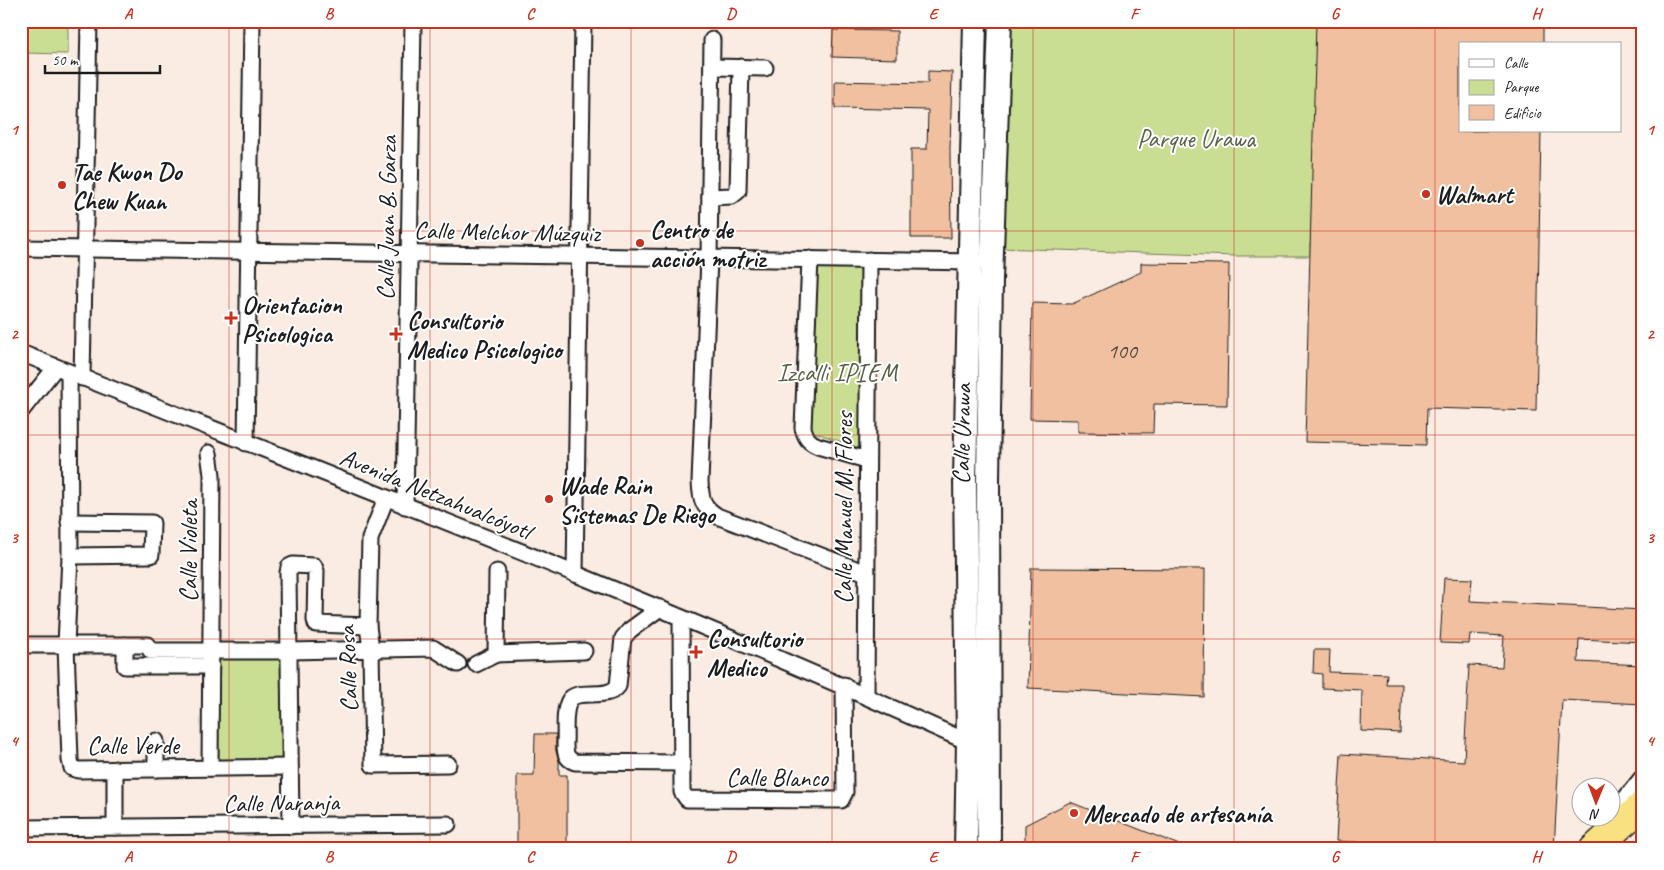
<svg xmlns="http://www.w3.org/2000/svg" width="1664" height="870" font-family="Caveat,sans-serif">
<style>
.green{fill:#cade93;stroke:#737d58}
.building{fill:#f0c0a0;stroke:#1c1c1c}
.lines{fill:none;stroke-linecap:round;stroke-linejoin:round}
.street-casing{stroke:#1c1c1c;stroke-width:19}
.secondary-casing{stroke:#1c1c1c;stroke-width:26}
.highway-casing{stroke:#1c1c1c;stroke-width:31}
.street{stroke:#fff;stroke-width:15}
.secondary{stroke:#fff;stroke-width:22}
.highway{stroke:#f9e181;stroke-width:28}
.grid{fill:none;stroke:#c8321e;stroke-width:1;stroke-opacity:0.55}
.poi-dot{fill:#c8321e;stroke:#fff;stroke-width:2}
.labels{text-anchor:middle;stroke-width:4;stroke-linejoin:round;paint-order:stroke}
.number-label{font-size:22px;fill:#51453d}
.park-label{font-size:25px;fill:#596046;stroke:#fff}
.poi-label{font-size:25px;font-weight:bold;fill:#1c1c1c;stroke:#fff;text-anchor:start}
.street-label{font-size:25px;fill:#1c1c1c;stroke:#fff}
.neatline{fill:none;stroke:#c8321e;stroke-width:2}
.grid-label{font-size:16px;text-anchor:middle;font-weight:bold;fill:#c8321e}
</style>
<rect width="100%" height="100%" fill="#faece2"/>
<filter id="ink" filterUnits="userSpaceOnUse"><feTurbulence type="fractalNoise" baseFrequency=".02" numOctaves="2"/><feDisplacementMap in="SourceGraphic" scale="10" xChannelSelector="R" yChannelSelector="G"/><feConvolveMatrix kernelMatrix="1 2 1 2 8 2 1 2 1" color-interpolation-filters="sRGB"/></filter>
<g filter="url(#ink)">
<!-- green -->
<g class="green">
<path d="M 21,21 L 68,21 L 68,54 L 21,53 Z"/>
<path d="M 1003,21 L 1317,21 L 1310,256 L 1236,256 L 998,248 Z"/>
<path d="M 810,259 L 869,260 L 867,451 L 803,428 Z"/>
<rect x="218" y="656" width="64" height="104"/>
</g>
<!-- building -->
<g class="building">
<path d="M 1316,21 L 1543,21 L 1543,44 L 1460,44 L 1460,131 L 1541,131 L 1536,411 L 1427,408 L 1426,445 L 1305,442 Z"/>
<path d="M 833,30 L 897,31 L 897,59 L 832,57 Z"/>
<path d="M 928,71 L 952,72 L 950,149 L 951,238 L 911,238 L 911,149 L 927,149 L 928,110 L 835,108 L 835,81 L 928,83 Z"/>
<path d="M 1141,263 L 1229,264 L 1227,405 L 1154,404 L 1153,433 L 1078,432 L 1078,420 L 1030,419 L 1032,303 L 1072,304 L 1141,272 Z"/>
<path d="M 1031,568 L 1205,569 L 1204,697 L 1028,688 Z"/>
<path d="M 1444,578 L 1472,579 L 1470,601 L 1643,610 L 1643,642 L 1579,639 L 1578,662 L 1643,665 L 1643,704 L 1562,700 L 1554,849 L 1489,849 L 1336,841 L 1341,754 L 1464,761 L 1469,665 L 1502,667 L 1504,636 L 1470,634 L 1469,644 L 1440,643 Z"/>
<path d="M 1314,650 L 1330,650 L 1329,672 L 1387,674 L 1386,684 L 1402,684 L 1400,733 L 1361,731 L 1362,690 L 1322,688 L 1322,674 L 1313,673 Z"/>
<path d="M 535,734 L 556,734 L 556,751 L 559,761 L 559,775 L 567,775 L 567,849 L 517,849 L 517,775 L 534,775 Z"/>
<path d="M 1070,802 L 1187,848 L 1187,849 L 1025,849 L 1025,825 Z"/>
</g>
<g class="lines">
<defs>
<g id="street">
<path d="M 712,40 L 709,258 L 700,482 C 701,500 702,506 717,516 L 866,573"/>
<path d="M 712,67 L 765,68"/>
<path d="M 710,197 L 732,196 L 738,191 L 741,67"/>
<path d="M 21,248 L 977,262"/>
<path d="M 810,259 L 803,428 C 806,438 808,442 818,446 L 867,460"/>
<path d="M 21,353 C 338,479 657,601 968,742"/>
<path d="M 69,372 L 70,556 L 66,645 L 70,760 L 72,768 L 78,770 L 290,767"/>
<path d="M 82,378 L 89,21"/>
<path d="M 21,411 L 56,367"/>
<path d="M 246,443 L 252,21"/>
<path d="M 209,453 L 212,475 L 210,768"/>
<path d="M 386,498 L 370,539 L 368,626 L 371,649 L 373,765 L 448,764"/>
<path d="M 405,506 L 413,21"/>
<path d="M 69,522 L 152,523 L 151,555 L 70,556"/>
<path d="M 575,574 L 583,21"/>
<path d="M 660,608 L 630,630 L 623,638 L 618,686 C 607,701 576,687 569,701 C 563,713 566,731 565,744 C 565,753 566,759 575,762 L 682,763"/>
<path d="M 681,618 L 682,792 L 687,799 L 841,800 L 845,792 L 844,685"/>
<path d="M 21,645 L 147,645 L 151,651 L 289,651 L 433,648 L 458,664"/>
<path d="M 125,645 L 125,666 L 211,666"/>
<path d="M 496,654 L 584,651"/>
<path d="M 476,664 L 496,654 L 497,572"/>
<path d="M 866,696 L 869,260"/>
<path d="M 156,741 L 156,769"/>
<path d="M 115,769 L 115,827"/>
<path d="M 291,826 L 288,573 L 289,567 L 293,565 L 314,566 L 316,571 L 315,620 L 316,624 L 368,626"/>
<path d="M 21,828 L 448,824"/>
</g>
<g id="secondary">
<path d="M 1611,822 L 1643,782"/>
<path d="M 966,849 L 968,742 L 965,478 L 975,21"/>
<path d="M 989,849 L 988,479 L 991,280 L 1000,21"/>
</g>
<path id="highway" d="M 1594,849 L 1643,805"/>
</defs>
<!-- street casing -->
<use href="#street" class="street-casing"/>
<!-- secondary casing -->
<use href="#secondary" class="secondary-casing"/>
<!-- highway casing -->
<use href="#highway" class="highway-casing"/>
<!-- street -->
<use href="#street" class="street"/>
<!-- secondary -->
<use href="#secondary" class="secondary"/>
<!-- highway -->
<use href="#highway" class="highway"/>
</g>
</g>
<!-- grid -->
<path class="grid" d="M 229,21 L 229,849M 430,21 L 430,849M 631,21 L 631,849M 832,21 L 832,849M 1033,21 L 1033,849M 1234,21 L 1234,849M 1435,21 L 1435,849M 21,231 L 1643,231M 21,435 L 1643,435M 21,639 L 1643,639"/>
<!-- markers -->
<g class="poi-dot">
<circle cx="62" cy="185" r="5"/>
<circle cx="1426" cy="194" r="5"/>
<circle cx="640" cy="243" r="5"/>
<path d="M228.5 310.5h5v5h5v5h-5v5h-5v-5h-5v-5h5z"/>
<path d="M393.5 326.5h5v5h5v5h-5v5h-5v-5h-5v-5h5z"/>
<circle cx="549" cy="499" r="5"/>
<path d="M693.5 644.5h5v5h5v5h-5v5h-5v-5h-5v-5h5z"/>
<circle cx="1074" cy="813" r="5"/>
</g>
<g class="labels">
<!-- number labels -->
<g class="number-label">
<text x="1122" y="358">100</text>
</g>
<!-- park labels -->
<g class="park-label">
<text x="1196" y="147">Parque Urawa</text>
<text x="837" y="381">Izcalli IPIEM</text>
</g>
<!-- poi labels -->
<g class="poi-label">
<text x="72" y="180">Tae Kwon Do<tspan x="72" dy="29">Chew Kuan</tspan></text>
<text x="1436" y="203">Walmart</text>
<text x="650" y="238">Centro de<tspan x="650" dy="29">acción motriz</tspan></text>
<text x="242" y="313">Orientacion<tspan x="242" dy="29">Psicologica</tspan></text>
<text x="407" y="329">Consultorio<tspan x="407" dy="29">Medico Psicologico</tspan></text>
<text x="559" y="494">Wade Rain<tspan x="559" dy="29">Sistemas De Riego</tspan></text>
<text x="707" y="647">Consultorio<tspan x="707" dy="29">Medico</tspan></text>
<text x="1084" y="822">Mercado de artesanía</text>
</g>
<!-- street labels -->
<g class="street-label">
<text transform="translate(386 218) rotate(-89)" y="9">Calle Juan B. Garza</text>
<text transform="translate(507 231) rotate(1)" y="9">Calle Melchor Múzquiz</text>
<text transform="translate(961 434) rotate(-89)" y="9">Calle Urawa</text>
<text transform="translate(436 493) rotate(22)" y="9">Avenida Netzahualcóyotl</text>
<text transform="translate(843 508) rotate(-90)" y="9">Calle Manuel M. Flores</text>
<text transform="translate(188 551) rotate(-90)" y="9">Calle Violeta</text>
<text transform="translate(347 669) rotate(-92)" y="9">Calle Rosa</text>
<text x="133" y="754">Calle Verde</text>
<text x="777" y="786">Calle Blanco</text>
<text transform="translate(281 802) rotate(-1)" y="9">Calle Naranja</text>
</g>
</g>
<!-- margin -->
<rect width="1664" height="870" fill="none" stroke="#fff" stroke-width="55"/>
<!-- legend -->
<rect x="1459" y="42" width="162" height="90" fill="#ffffff" stroke="#a4a4a4"/>
<rect x="1469" y="59" width="25" height="8" fill="#ffffff" stroke="#a4a4a4"/>
<text x="1504" y="68" font-size="15" fill="#1c1c1c">Calle</text>
<rect x="1469" y="80" width="25" height="15" fill="#cade93" stroke="#a4a4a4"/>
<text x="1504" y="92" font-size="15" fill="#1c1c1c">Parque</text>
<rect x="1469" y="105" width="25" height="15" fill="#f0c0a0" stroke="#a4a4a4"/>
<text x="1504" y="118" font-size="15" fill="#1c1c1c">Edificio</text>
<!-- north arrow -->
<g transform="translate(1596 802) rotate(181)"><circle r="24" fill="#ffffff" stroke="#a4a4a4"/>
<path d="M0-4L9 19L0 12L-9 19Z" fill="#c8321e"/>
<text y="-8" font-size="14" font-weight="bold" text-anchor="middle" fill="#1c1c1c">N</text>
</g>
<!-- scale -->
<path d="M45 65v8h115v-8" fill="none" stroke="#1c1c1c" stroke-width="2.5"/>
<text x="52" y="65" font-size="15" fill="#1c1c1c" stroke="#ffffff" stroke-width="4" paint-order="stroke">50 m</text>
<rect x="28" y="28" width="1608" height="814" class="neatline"/>
<g class="grid-label">
<text x="128" y="19">A</text>
<text x="329" y="19">B</text>
<text x="530" y="19">C</text>
<text x="731" y="19">D</text>
<text x="933" y="19">E</text>
<text x="1134" y="19">F</text>
<text x="1335" y="19">G</text>
<text x="1536" y="19">H</text>
<text x="14" y="135">1</text>
<text x="1650" y="135">1</text>
<text x="14" y="339">2</text>
<text x="1650" y="339">2</text>
<text x="14" y="543">3</text>
<text x="1650" y="543">3</text>
<text x="14" y="746">4</text>
<text x="1650" y="746">4</text>
<text x="128" y="862">A</text>
<text x="329" y="862">B</text>
<text x="530" y="862">C</text>
<text x="731" y="862">D</text>
<text x="933" y="862">E</text>
<text x="1134" y="862">F</text>
<text x="1335" y="862">G</text>
<text x="1536" y="862">H</text>
</g>
</svg>
